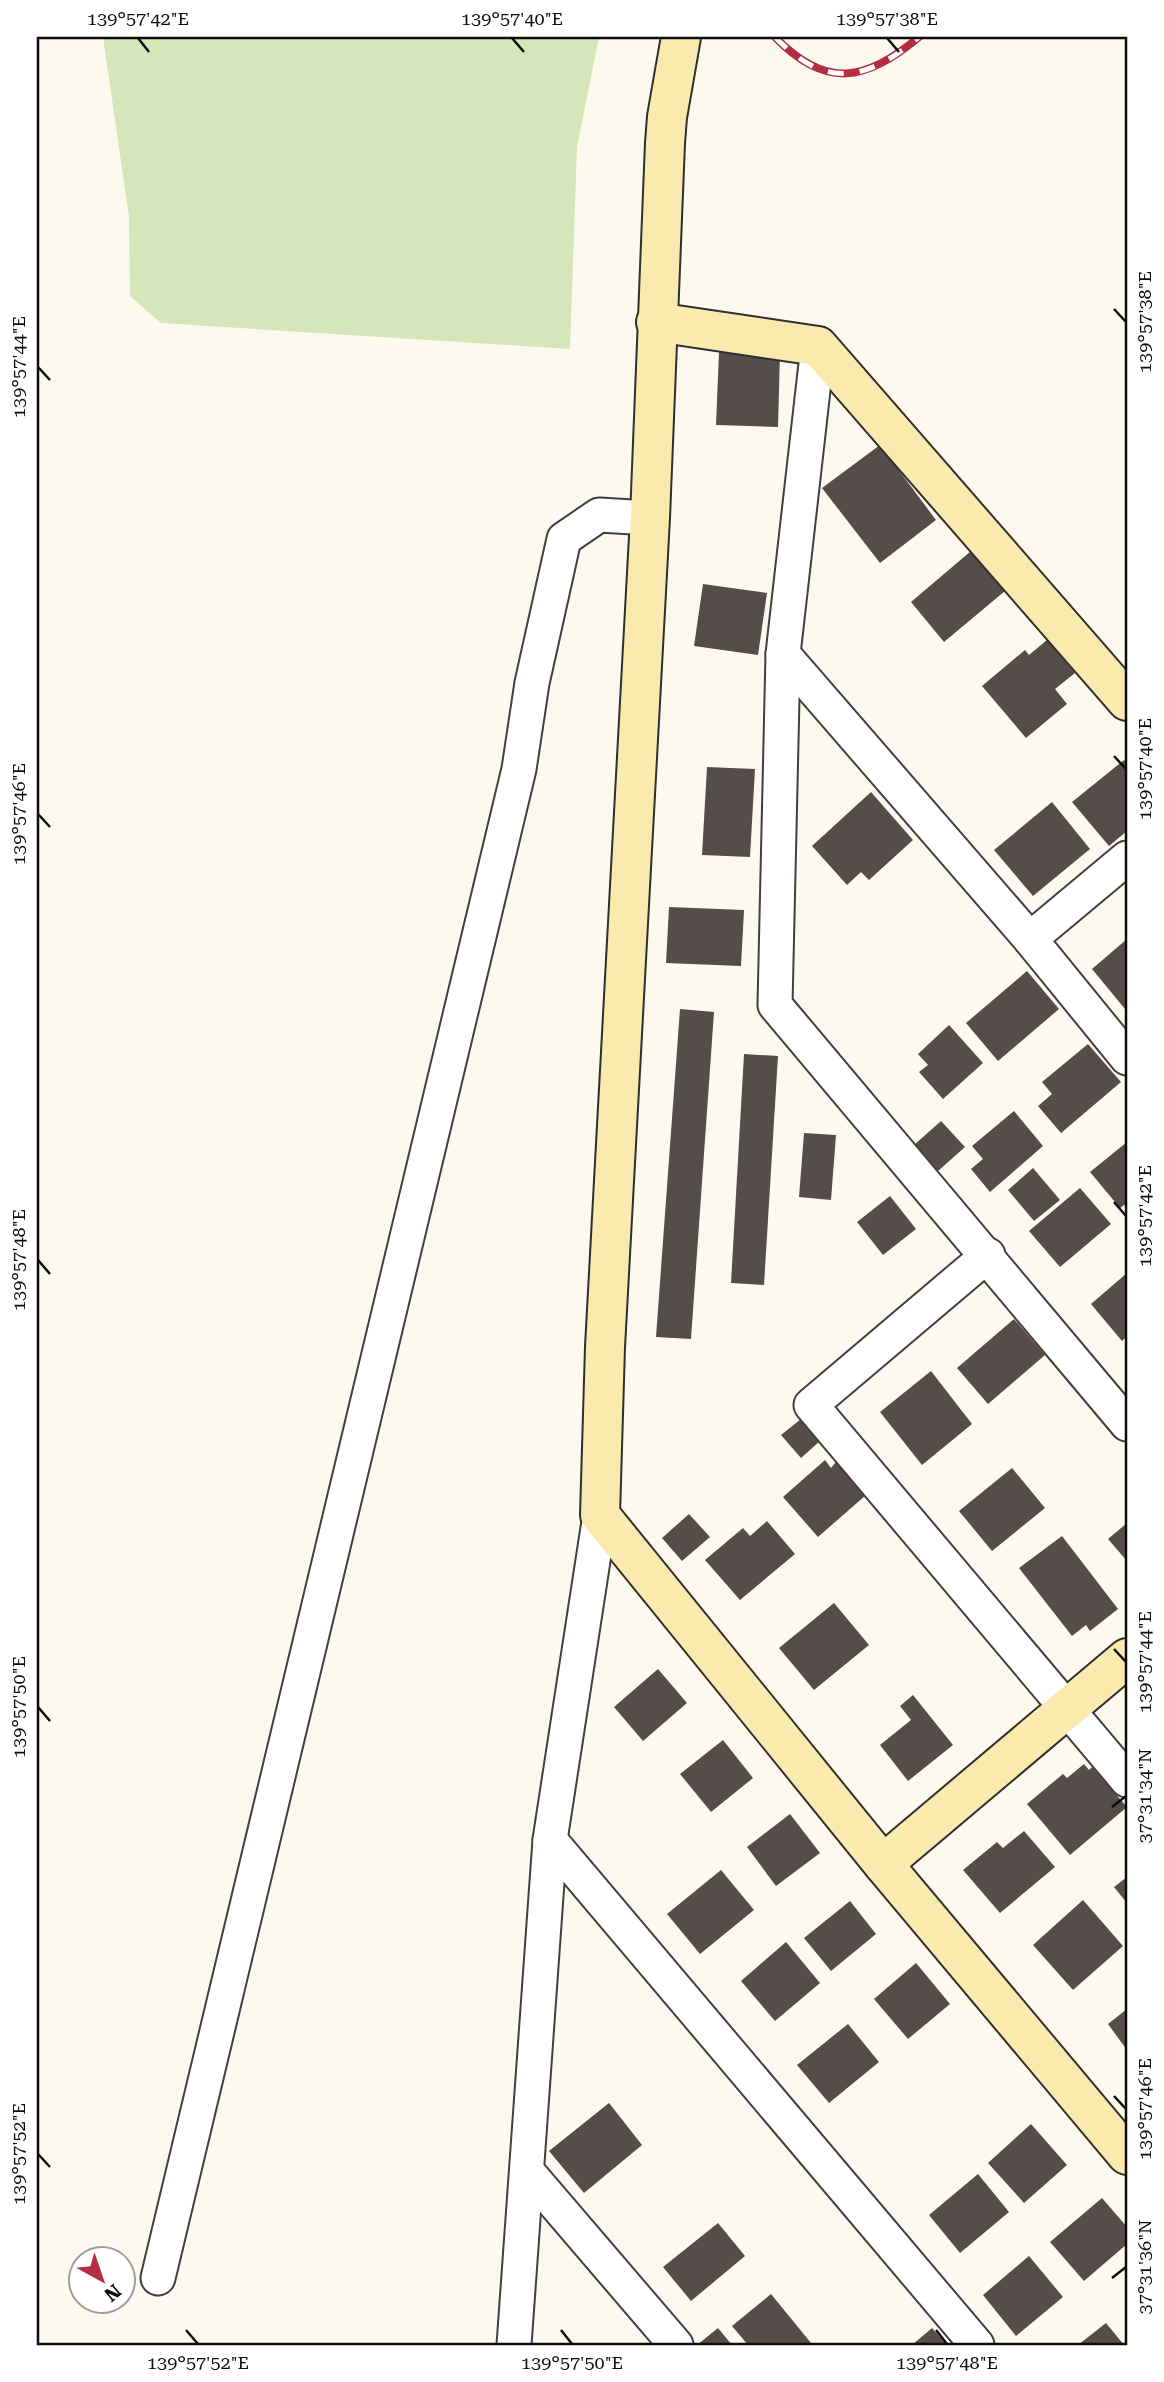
<svg xmlns="http://www.w3.org/2000/svg" width="1164" height="2382" font-family="'Roboto Serif',serif">
<style>
.green{fill:#d5e6ba}
.building{fill:#554d4a}
.lines{fill:none;stroke-linecap:round;stroke-linejoin:round}
.street-casing{stroke:#404040;stroke-width:37}
.secondary-casing{stroke:#2f2f2f;stroke-width:42}
.street{stroke:#fff;stroke-width:33}
.secondary{stroke:#faeaad;stroke-width:38}
.rail-casing{stroke:#b42e42;stroke-width:8}
.rail{stroke:#fff;stroke-width:5;stroke-dasharray:16;stroke-linecap:butt}
.ticks{fill:none;stroke:#0d0d0d;stroke-width:2.5}
.neatline{fill:none;stroke:#0d0d0d;stroke-width:2.5}
.ticks-label{font-size:18px;text-anchor:middle;fill:#0d0d0d}
</style>
<rect width="100%" height="100%" fill="#fef9ee"/>
<!-- green -->
<path class="green" d="M 103,37 L 599,37 L 577,147 L 570,349 L 161,323 L 130,296 L 129,217 Z"/>
<!-- building -->
<g class="building">
<path d="M 719,352 L 780,353 L 778,427 L 716,425 Z"/>
<path d="M 880,445 L 936,520 L 880,563 L 822,488 Z"/>
<path d="M 971,551 L 1005,591 L 944,642 L 911,602 Z"/>
<path d="M 703,584 L 767,593 L 758,655 L 694,646 Z"/>
<path d="M 1047,640 L 1075,673 L 1055,689 L 1067,704 L 1026,738 L 982,686 L 1025,650 L 1029,655 Z"/>
<path d="M 1124,760 L 1127,764 L 1127,831 L 1109,846 L 1072,802 Z"/>
<path d="M 707,767 L 755,769 L 750,857 L 702,855 Z"/>
<path d="M 871,792 L 913,840 L 869,880 L 861,872 L 847,885 L 812,846 Z"/>
<path d="M 1052,802 L 1090,849 L 1033,896 L 994,850 Z"/>
<path d="M 669,907 L 744,910 L 741,966 L 666,963 Z"/>
<path d="M 1127,939 L 1127,1007 L 1125,1009 L 1092,969 Z"/>
<path d="M 1027,971 L 1059,1009 L 998,1061 L 966,1023 Z"/>
<path d="M 680,1009 L 714,1012 L 691,1339 L 656,1337 Z"/>
<path d="M 949,1025 L 983,1063 L 943,1099 L 919,1072 L 928,1065 L 918,1054 Z"/>
<path d="M 1088,1044 L 1121,1082 L 1061,1133 L 1038,1106 L 1052,1094 L 1042,1082 Z"/>
<path d="M 744,1054 L 778,1056 L 764,1285 L 731,1283 Z"/>
<path d="M 1014,1111 L 1043,1146 L 990,1192 L 971,1169 L 983,1159 L 972,1146 Z"/>
<path d="M 941,1121 L 965,1147 L 938,1171 L 914,1145 Z"/>
<path d="M 804,1133 L 836,1135 L 831,1200 L 799,1197 Z"/>
<path d="M 1127,1142 L 1127,1203 L 1120,1208 L 1090,1172 Z"/>
<path d="M 1033,1168 L 1060,1200 L 1034,1221 L 1008,1190 Z"/>
<path d="M 1080,1188 L 1111,1224 L 1060,1267 L 1029,1231 Z"/>
<path d="M 890,1196 L 916,1229 L 883,1255 L 857,1222 Z"/>
<path d="M 1127,1273 L 1127,1336 L 1122,1341 L 1091,1304 Z"/>
<path d="M 1014,1319 L 1045,1355 L 988,1404 L 957,1368 Z"/>
<path d="M 931,1371 L 972,1424 L 922,1465 L 880,1412 Z"/>
<path d="M 801,1419 L 820,1441 L 801,1458 L 781,1435 Z"/>
<path d="M 825,1460 L 831,1468 L 836,1462 L 866,1495 L 818,1537 L 783,1497 Z"/>
<path d="M 1012,1468 L 1045,1508 L 992,1551 L 959,1511 Z"/>
<path d="M 689,1514 L 710,1537 L 682,1561 L 662,1538 Z"/>
<path d="M 767,1521 L 795,1554 L 740,1600 L 705,1560 L 743,1528 L 750,1536 Z"/>
<path d="M 1127,1523 L 1127,1561 L 1108,1539 Z"/>
<path d="M 1062,1536 L 1118,1609 L 1090,1631 L 1086,1625 L 1072,1636 L 1019,1568 Z"/>
<path d="M 834,1603 L 869,1645 L 814,1690 L 779,1648 Z"/>
<path d="M 658,1669 L 687,1703 L 643,1741 L 614,1707 Z"/>
<path d="M 913,1695 L 953,1745 L 908,1781 L 880,1745 L 911,1720 L 900,1706 Z"/>
<path d="M 723,1740 L 753,1778 L 711,1812 L 680,1774 Z"/>
<path d="M 1084,1764 L 1089,1770 L 1092,1767 L 1127,1807 L 1070,1855 L 1027,1804 L 1063,1774 L 1067,1778 Z"/>
<path d="M 790,1814 L 820,1853 L 776,1886 L 747,1847 Z"/>
<path d="M 1024,1831 L 1055,1867 L 1000,1913 L 963,1870 L 997,1842 L 1003,1848 Z"/>
<path d="M 721,1870 L 754,1910 L 700,1954 L 667,1914 Z"/>
<path d="M 1127,1877 L 1127,1903 L 1114,1887 Z"/>
<path d="M 1083,1900 L 1123,1946 L 1073,1990 L 1033,1945 Z"/>
<path d="M 850,1901 L 876,1934 L 831,1971 L 804,1938 Z"/>
<path d="M 786,1942 L 820,1983 L 775,2021 L 741,1981 Z"/>
<path d="M 916,1963 L 950,2004 L 908,2039 L 874,1999 Z"/>
<path d="M 1127,2009 L 1127,2050 L 1108,2024 Z"/>
<path d="M 848,2024 L 879,2062 L 829,2103 L 797,2065 Z"/>
<path d="M 609,2103 L 642,2145 L 584,2193 L 549,2151 Z"/>
<path d="M 1031,2124 L 1067,2165 L 1024,2203 L 988,2163 Z"/>
<path d="M 978,2174 L 1009,2212 L 960,2253 L 929,2215 Z"/>
<path d="M 1102,2198 L 1127,2227 L 1127,2244 L 1084,2281 L 1050,2242 Z"/>
<path d="M 718,2223 L 745,2256 L 691,2301 L 663,2267 Z"/>
<path d="M 1029,2256 L 1063,2297 L 1016,2336 L 983,2295 Z"/>
<path d="M 771,2294 L 811,2343 L 808,2345 L 748,2345 L 732,2326 Z"/>
<path d="M 1106,2323 L 1124,2345 L 1078,2345 Z"/>
<path d="M 718,2328 L 732,2345 L 697,2345 Z"/>
<path d="M 932,2328 L 947,2345 L 912,2345 Z"/>
</g>
<g class="lines">
<defs>
<g id="street">
<path d="M 818,346 L 783,654 L 775,1005 L 1127,1424"/>
<path d="M 783,654 L 1030,939 L 1127,1058"/>
<path d="M 1030,939 L 1127,858"/>
<path d="M 988,1255 L 811,1405 L 1127,1780"/>
<path d="M 550,1840 L 977,2345"/>
<path d="M 527,2171 L 676,2345"/>
<path d="M 158,2278 L 519,769 L 532,683 L 564,539 L 599,515 L 650,518"/>
<path d="M 514,2345 L 550,1840 L 600,1515"/>
</g>
<g id="secondary">
<path d="M 681,37 L 667,117 L 665,143 L 650,518 L 605,1347 L 600,1515 L 883,1864 L 1127,2155"/>
<path d="M 656,322 L 818,346 L 1127,701"/>
<path d="M 883,1864 L 1127,1658"/>
</g>
</defs>
<!-- street casing -->
<use href="#street" class="street-casing"/>
<!-- secondary casing -->
<use href="#secondary" class="secondary-casing"/>
<!-- street -->
<use href="#street" class="street"/>
<!-- secondary -->
<use href="#secondary" class="secondary"/>
<defs>
<path id="rail" d="M 775,37 C 826,90 867,81 919,37"/>
</defs>
<!-- rail casing -->
<use href="#rail" class="rail-casing"/>
<!-- rail -->
<use href="#rail" class="rail"/>
</g>
<!-- ticks -->
<path class="ticks" d="M 138,38 L 149,52M 512,38 L 524,52M 887,38 L 899,52M 1114,309 L 1126,322M 38,367 L 50,380M 1114,756 L 1126,769M 38,814 L 50,827M 1114,1202 L 1126,1216M 38,1260 L 50,1274M 1114,1649 L 1126,1662M 38,1707 L 50,1721M 1112,1807 L 1126,1796M 1114,2096 L 1126,2109M 38,2154 L 50,2167M 1112,2278 L 1126,2267M 186,2330 L 198,2344M 561,2330 L 572,2344M 936,2330 L 947,2344"/>
<!-- border -->
<rect width="1164" height="2382" fill="none" stroke="#ffffff" stroke-width="77"/>
<!-- north arrow -->
<g transform="translate(102 2280) rotate(140)"><circle r="33" fill="#ffffff" stroke="#9e9e9e" stroke-width="2"/>
<path d="M0-5L12 26L0 18L-12 26Z" fill="#b42e42"/>
<text y="-10" font-size="19" font-weight="bold" text-anchor="middle" fill="#0d0d0d">N</text>
</g>
<rect x="38" y="38" width="1088" height="2306" class="neatline"/>
<g class="ticks-label">
<text x="138" y="25">139°57'42"E</text>
<text x="512" y="25">139°57'40"E</text>
<text x="887" y="25">139°57'38"E</text>
<text transform="translate(1145 322) rotate(-90)" y="6">139°57'38"E</text>
<text transform="translate(19 367) rotate(-90)" y="6">139°57'44"E</text>
<text transform="translate(1145 769) rotate(-90)" y="6">139°57'40"E</text>
<text transform="translate(19 814) rotate(-90)" y="6">139°57'46"E</text>
<text transform="translate(1145 1216) rotate(-90)" y="6">139°57'42"E</text>
<text transform="translate(19 1260) rotate(-90)" y="6">139°57'48"E</text>
<text transform="translate(1145 1662) rotate(-90)" y="6">139°57'44"E</text>
<text transform="translate(19 1707) rotate(-90)" y="6">139°57'50"E</text>
<text transform="translate(1145 1796) rotate(-90)" y="6">37°31'34"N</text>
<text transform="translate(1145 2109) rotate(-90)" y="6">139°57'46"E</text>
<text transform="translate(19 2154) rotate(-90)" y="6">139°57'52"E</text>
<text transform="translate(1145 2267) rotate(-90)" y="6">37°31'36"N</text>
<text x="198" y="2369">139°57'52"E</text>
<text x="572" y="2369">139°57'50"E</text>
<text x="947" y="2369">139°57'48"E</text>
</g>
</svg>
